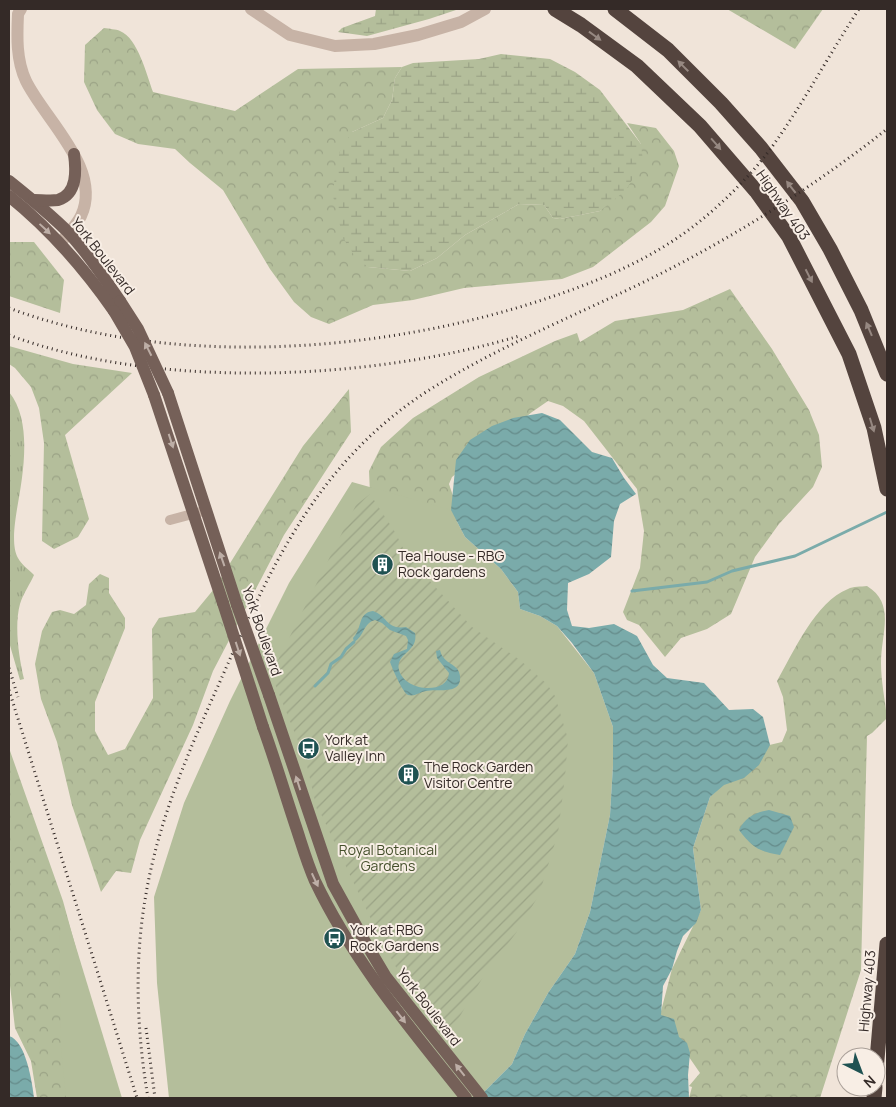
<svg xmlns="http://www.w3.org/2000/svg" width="896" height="1107" font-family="Manrope,sans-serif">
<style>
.grass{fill:url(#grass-tufts)}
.forest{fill:url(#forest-crowns)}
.wetland{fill:url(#wetland-marsh)}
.park{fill:#b4be9b}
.garden{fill:url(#garden-furrows)}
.water{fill:url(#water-waves)}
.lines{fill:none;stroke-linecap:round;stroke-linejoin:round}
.stream{stroke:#7aabaa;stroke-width:3}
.minor{stroke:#c7b3a6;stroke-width:10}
.tertiary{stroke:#c7b3a6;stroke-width:12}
.primary{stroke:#756058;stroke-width:12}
.motorway{stroke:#54443e;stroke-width:15}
.rail{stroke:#342a27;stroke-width:3;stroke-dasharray:1 4;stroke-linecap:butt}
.primary-bridge{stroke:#756058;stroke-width:12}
.oneway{fill:#968881}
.oneway2{fill:#bdaea6}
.labels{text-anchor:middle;stroke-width:4;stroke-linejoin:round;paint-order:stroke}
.street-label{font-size:14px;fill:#342a27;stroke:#f8eee5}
.poi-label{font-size:14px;fill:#342a27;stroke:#f8eee5;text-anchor:start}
.park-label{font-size:14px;fill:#45502c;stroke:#f8eee5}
</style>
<defs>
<pattern id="grass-tufts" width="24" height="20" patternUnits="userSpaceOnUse" patternTransform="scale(1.25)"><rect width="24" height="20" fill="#b4be9b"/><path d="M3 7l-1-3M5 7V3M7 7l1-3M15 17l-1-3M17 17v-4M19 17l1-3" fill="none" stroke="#9ba386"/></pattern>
<pattern id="forest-crowns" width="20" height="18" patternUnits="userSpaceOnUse" patternTransform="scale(1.25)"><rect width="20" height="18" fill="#b4be9b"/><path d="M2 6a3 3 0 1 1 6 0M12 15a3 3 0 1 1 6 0" fill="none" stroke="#9ba386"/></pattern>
<pattern id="wetland-marsh" width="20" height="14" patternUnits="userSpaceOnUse" patternTransform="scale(1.25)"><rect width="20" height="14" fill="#b4be9b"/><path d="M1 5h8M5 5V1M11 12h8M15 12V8" fill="none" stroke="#9ba386"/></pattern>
<pattern id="garden-furrows" width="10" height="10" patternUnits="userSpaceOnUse" patternTransform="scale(1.25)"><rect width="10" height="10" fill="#b4be9b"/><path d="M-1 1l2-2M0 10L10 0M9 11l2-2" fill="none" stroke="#9ba386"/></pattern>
<pattern id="water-waves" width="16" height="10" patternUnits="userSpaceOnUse" patternTransform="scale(1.25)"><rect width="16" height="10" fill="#7aabaa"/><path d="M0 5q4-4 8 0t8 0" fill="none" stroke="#658b8a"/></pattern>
</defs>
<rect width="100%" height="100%" fill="#f0e4d9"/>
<!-- grass -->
<path class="grass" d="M 9,392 C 33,421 23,475 17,509 C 15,522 11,546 18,558 C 21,564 29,570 34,575 C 30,584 23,594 20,604 C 14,626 19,658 24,679 L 20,680 L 9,642 Z"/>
<!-- forest -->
<g class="forest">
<path d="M 727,9 L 823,9 L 795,49 Z"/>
<path d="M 104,28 C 109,29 116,29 120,31 C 138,38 147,76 153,92 L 235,111 L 298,69 L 402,67 L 395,78 L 392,100 L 383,118 L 352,132 L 368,267 L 410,271 L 437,258 L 465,235 L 519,204 L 544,205 L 553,218 L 560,219 L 600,211 L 641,144 L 627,123 L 656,128 L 674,151 L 679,166 L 665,206 L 651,222 L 593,267 L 562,279 L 464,288 L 413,300 L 373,305 L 329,324 L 311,317 L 294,302 L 270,269 L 223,190 L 190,163 L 175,149 L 138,144 L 115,134 L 97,110 L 84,82 L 85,45 Z"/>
<path d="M 9,242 L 34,242 L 64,280 L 60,313 L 9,296 Z"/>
<path d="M 730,289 L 772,349 L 809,410 L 819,435 L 822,467 L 813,487 L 779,524 L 755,557 L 731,614 L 707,629 L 681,638 L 665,657 L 639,625 L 627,620 L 623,612 L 640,568 L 644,531 L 637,489 L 584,421 L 563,406 L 548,401 L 532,412 L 452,477 L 449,484 L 462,523 L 370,494 L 369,471 L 381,447 L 413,418 L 479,377 L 555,341 L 577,333 L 580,342 L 615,321 L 683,310 Z"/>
<path d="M 9,346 L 73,364 L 132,373 L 65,435 L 89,519 L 78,537 L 54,549 L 42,541 L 44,443 L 39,408 L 31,387 L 15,368 L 9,364 Z"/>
<path d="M 349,389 L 351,432 L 284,535 L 213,671 L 193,725 L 140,840 L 131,873 L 116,871 L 101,892 L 72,805 L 57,742 L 41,699 L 35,664 L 42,631 L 52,612 L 60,610 L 74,614 L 86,605 L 89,584 L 100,574 L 109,578 L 109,593 L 125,618 L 125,628 L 95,702 L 95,731 L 108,755 L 125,749 L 153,698 L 152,629 L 159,618 L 195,612 L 214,589 L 303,446 Z"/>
<path d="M 867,586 C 896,604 881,633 881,663 C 881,681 885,700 887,718 L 872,733 L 867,736 L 861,970 L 820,1098 L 689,1098 L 692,1087 L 689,1086 L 700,1073 L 660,1015 L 672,969 L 701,910 L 693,848 L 710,797 L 761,747 L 782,742 L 787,730 L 783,697 L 777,681 C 793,653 816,601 848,589 C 853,586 861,587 867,586 Z"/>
<path d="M 9,748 L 63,901 L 80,963 L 103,1098 L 37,1098 L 31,1061 L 15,1028 L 9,977 Z"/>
</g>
<!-- wetland -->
<g class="wetland">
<path d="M 376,9 L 459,9 L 429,19 L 367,36 L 338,32 L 342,28 L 375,16 Z"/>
<path d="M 501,54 L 550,59 L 575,72 L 600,90 L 641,144 L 643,162 L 626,190 L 600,211 L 560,219 L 553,218 L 544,205 L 519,204 L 465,235 L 437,258 L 410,271 L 368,267 L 356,258 L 343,238 L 333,196 L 335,173 L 340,151 L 352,132 L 383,118 L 392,100 L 395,78 L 402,67 L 413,63 L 479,59 Z"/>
</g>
<!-- park -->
<g class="park">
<path d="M 352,482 L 451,510 L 465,537 L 501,569 L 518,592 L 520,609 L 540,616 L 557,626 L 594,673 L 613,727 L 613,765 L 610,815 L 590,912 L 575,954 L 548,993 L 525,1034 L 512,1064 L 485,1091 L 480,1098 L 169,1098 L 157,983 L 154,897 L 184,803 L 230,701 L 289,583 Z"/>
<path d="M 65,911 L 122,1098 L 66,1098 L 61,1048 L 59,934 Z"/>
</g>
<!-- garden -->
<path class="garden" d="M 370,494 L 395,532 L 407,556 L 472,627 L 520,660 L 547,684 L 555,696 L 568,739 L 565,777 L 558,833 L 539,895 L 516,933 L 483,977 L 446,1040 L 442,1035 L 438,1023 L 397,969 L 379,936 L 321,814 L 317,810 L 306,761 L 271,674 L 356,505 Z"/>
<!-- water -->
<g class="water">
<path d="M 542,413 L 560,420 L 592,452 L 612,458 L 624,478 L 636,494 L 620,504 L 614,521 L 611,557 L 589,574 L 568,583 L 567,610 L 572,626 L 589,628 L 614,624 L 637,636 L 653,665 L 667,678 L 704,683 L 729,710 L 753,709 L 763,717 L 770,745 L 759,765 L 744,778 L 724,785 L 710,797 L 693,848 L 701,910 L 696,923 L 683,936 L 677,951 L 672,969 L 663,986 L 661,1015 L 674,1019 L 679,1037 L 687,1043 L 690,1053 L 688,1075 L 689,1098 L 480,1098 L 485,1091 L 512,1064 L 525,1034 L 548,993 L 575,954 L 590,912 L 610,815 L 613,765 L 613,727 L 594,673 L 572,643 L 557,626 L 540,616 L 520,609 L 518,592 L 501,569 L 465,537 L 451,510 L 456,460 L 470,440 L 492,426 L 513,418 Z"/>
<path d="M 373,611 C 388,616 386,630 406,627 L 415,633 C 419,652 395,653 399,670 C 405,692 448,695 449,673 L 437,658 L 436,651 L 440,650 C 443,665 459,663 460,676 C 462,696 437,688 426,691 C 420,692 414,697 408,695 C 403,693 392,668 390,662 L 394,654 L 407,649 L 408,640 L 406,636 L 390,630 L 382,623 L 375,620 C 363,623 364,637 354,642 L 353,638 C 363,628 357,613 373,611 Z"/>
<path d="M 769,810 L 790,816 L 794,827 L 780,855 C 758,851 753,848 739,830 C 745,817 756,812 769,810 Z"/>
<path d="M 9,1036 C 26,1041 32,1082 34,1098 L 9,1098 Z"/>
</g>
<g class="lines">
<!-- stream -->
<g class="stream">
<path d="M 632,591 L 707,582 L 732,571 L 795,556 L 887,512"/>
<path d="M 315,686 L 328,673 L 331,664 L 341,657 L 346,649 L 354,642"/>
</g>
<!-- minor -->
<path class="minor" d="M 170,520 L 200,512"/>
<!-- tertiary -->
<g class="tertiary">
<path d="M 21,9 L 18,14 C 17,36 16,60 26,81 C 45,120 103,169 81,216 C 76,226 67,235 60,243"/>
<path d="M 251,9 L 290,35 L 335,46 L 374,44 L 418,35 L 461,22 L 485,9"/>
</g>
<!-- primary -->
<g class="primary">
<path d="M 9,181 C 29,197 50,214 68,232 C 88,253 104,278 120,301"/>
<path d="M 9,196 C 50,229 84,268 114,311"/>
<path d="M 34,200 C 41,200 51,201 58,200 C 78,194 76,169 74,154"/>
<path d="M 168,393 L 237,605"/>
<path d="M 154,395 L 223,603"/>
<path d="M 269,695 L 333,884 L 364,940 L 386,977 L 482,1098"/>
<path d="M 263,727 C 275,760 285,794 296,827 C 302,845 307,863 315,881 C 353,961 411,1029 466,1098"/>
</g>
<!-- motorway -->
<g class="motorway">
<path d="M 555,9 L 581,25 L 637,66 L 700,126 L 756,191 L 789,237 L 849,354 L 874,428 L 887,489"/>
<path d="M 615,9 L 668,50 L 721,103 L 761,148 L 802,201 L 830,249 L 861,310 L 887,374"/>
<path d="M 876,1071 L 887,944"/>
<path d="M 874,1098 L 875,1087"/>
</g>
<!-- rail -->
<g class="rail">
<path d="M 9,308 C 171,369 383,353 545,299 C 600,281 654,258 699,222 C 725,201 749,177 769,151 C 802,106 828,56 859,9"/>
<path d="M 9,335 C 155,390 370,381 519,336"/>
<path d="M 9,668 L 18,697"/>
<path d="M 9,690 L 137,1098"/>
<path d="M 146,1028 L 155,1098"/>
<path d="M 148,1098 C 137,1033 134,965 145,900 C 157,824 187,755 218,686 C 270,569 315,465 426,392 C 495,348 572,317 646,281 C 731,239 812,188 887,129"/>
</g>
<!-- primary-bridge -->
<g class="primary-bridge">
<path d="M 120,301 L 138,329 L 168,393"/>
<path d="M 114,311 L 135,347 L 154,395"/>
<path d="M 223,603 L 263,727"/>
<path d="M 237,605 L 269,695"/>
</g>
</g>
<!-- one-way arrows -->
<defs><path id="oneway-solid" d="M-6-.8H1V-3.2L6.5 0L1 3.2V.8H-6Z" transform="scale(1.25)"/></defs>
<g class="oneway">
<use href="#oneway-solid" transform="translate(595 36) rotate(36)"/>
<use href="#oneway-solid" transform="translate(683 66) rotate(-135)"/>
<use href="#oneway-solid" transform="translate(716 144) rotate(49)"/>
<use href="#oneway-solid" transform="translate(791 187) rotate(-128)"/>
<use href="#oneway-solid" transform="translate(809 276) rotate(63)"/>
<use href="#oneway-solid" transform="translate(869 329) rotate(-113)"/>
<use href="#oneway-solid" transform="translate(872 425) rotate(73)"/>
</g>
<g class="oneway2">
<use href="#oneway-solid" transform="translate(45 229) rotate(43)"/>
<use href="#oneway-solid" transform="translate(148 349) rotate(-117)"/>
<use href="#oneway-solid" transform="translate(171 441) rotate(72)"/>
<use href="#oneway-solid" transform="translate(222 559) rotate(-109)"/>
<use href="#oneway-solid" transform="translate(238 649) rotate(72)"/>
<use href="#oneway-solid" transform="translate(298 783) rotate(-108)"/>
<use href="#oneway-solid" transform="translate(315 880) rotate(65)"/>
<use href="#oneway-solid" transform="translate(401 1017) rotate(52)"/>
<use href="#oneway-solid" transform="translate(460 1070) rotate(-128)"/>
</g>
<!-- icons -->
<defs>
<symbol id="building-disc" viewBox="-11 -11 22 22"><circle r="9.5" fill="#1f5252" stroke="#f8eee5"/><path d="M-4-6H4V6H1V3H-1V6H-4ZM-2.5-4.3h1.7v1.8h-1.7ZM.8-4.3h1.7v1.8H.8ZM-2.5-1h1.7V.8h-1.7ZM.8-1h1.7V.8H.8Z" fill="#fff"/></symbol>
<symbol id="bus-disc" viewBox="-11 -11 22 22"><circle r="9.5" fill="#1f5252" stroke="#f8eee5"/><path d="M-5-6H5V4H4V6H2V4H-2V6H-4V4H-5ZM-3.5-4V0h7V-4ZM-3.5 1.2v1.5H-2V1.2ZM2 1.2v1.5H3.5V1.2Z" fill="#fff"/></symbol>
</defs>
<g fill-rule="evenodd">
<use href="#building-disc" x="370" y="552" width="25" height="25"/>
<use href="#bus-disc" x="296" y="736" width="25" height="25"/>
<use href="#building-disc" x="396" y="762" width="25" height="25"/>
<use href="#bus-disc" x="322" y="926" width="25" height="25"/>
</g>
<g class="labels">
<!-- street labels -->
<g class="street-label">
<text transform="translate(783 205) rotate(55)" y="5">Highway 403</text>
<text transform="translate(103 256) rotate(52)" y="5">York Boulevard</text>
<text transform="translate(262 631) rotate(71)" y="5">York Boulevard</text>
<text transform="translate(867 991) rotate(-85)" y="5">Highway 403</text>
<text transform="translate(429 1007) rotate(52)" y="5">York Boulevard</text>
</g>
<!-- poi labels -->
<g class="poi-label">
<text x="398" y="561">Tea House - RBG<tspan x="398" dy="16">Rock gardens</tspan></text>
<text x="325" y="745">York at<tspan x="325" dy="16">Valley Inn</tspan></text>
<text x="424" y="772">The Rock Garden<tspan x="424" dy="16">Visitor Centre</tspan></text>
<text x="350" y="935">York at RBG<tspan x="350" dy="16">Rock Gardens</tspan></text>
</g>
<!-- park labels -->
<g class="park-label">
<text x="388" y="855">Royal Botanical<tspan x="388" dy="16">Gardens</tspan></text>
</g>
</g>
<!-- border -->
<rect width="896" height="1107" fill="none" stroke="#342a27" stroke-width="20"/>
<!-- north arrow -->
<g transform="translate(861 1072) rotate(138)"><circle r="24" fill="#f8eee5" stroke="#aaa099"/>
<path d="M0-4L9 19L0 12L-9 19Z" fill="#1f5252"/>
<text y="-8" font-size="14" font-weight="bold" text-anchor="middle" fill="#342a27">N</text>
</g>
</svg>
